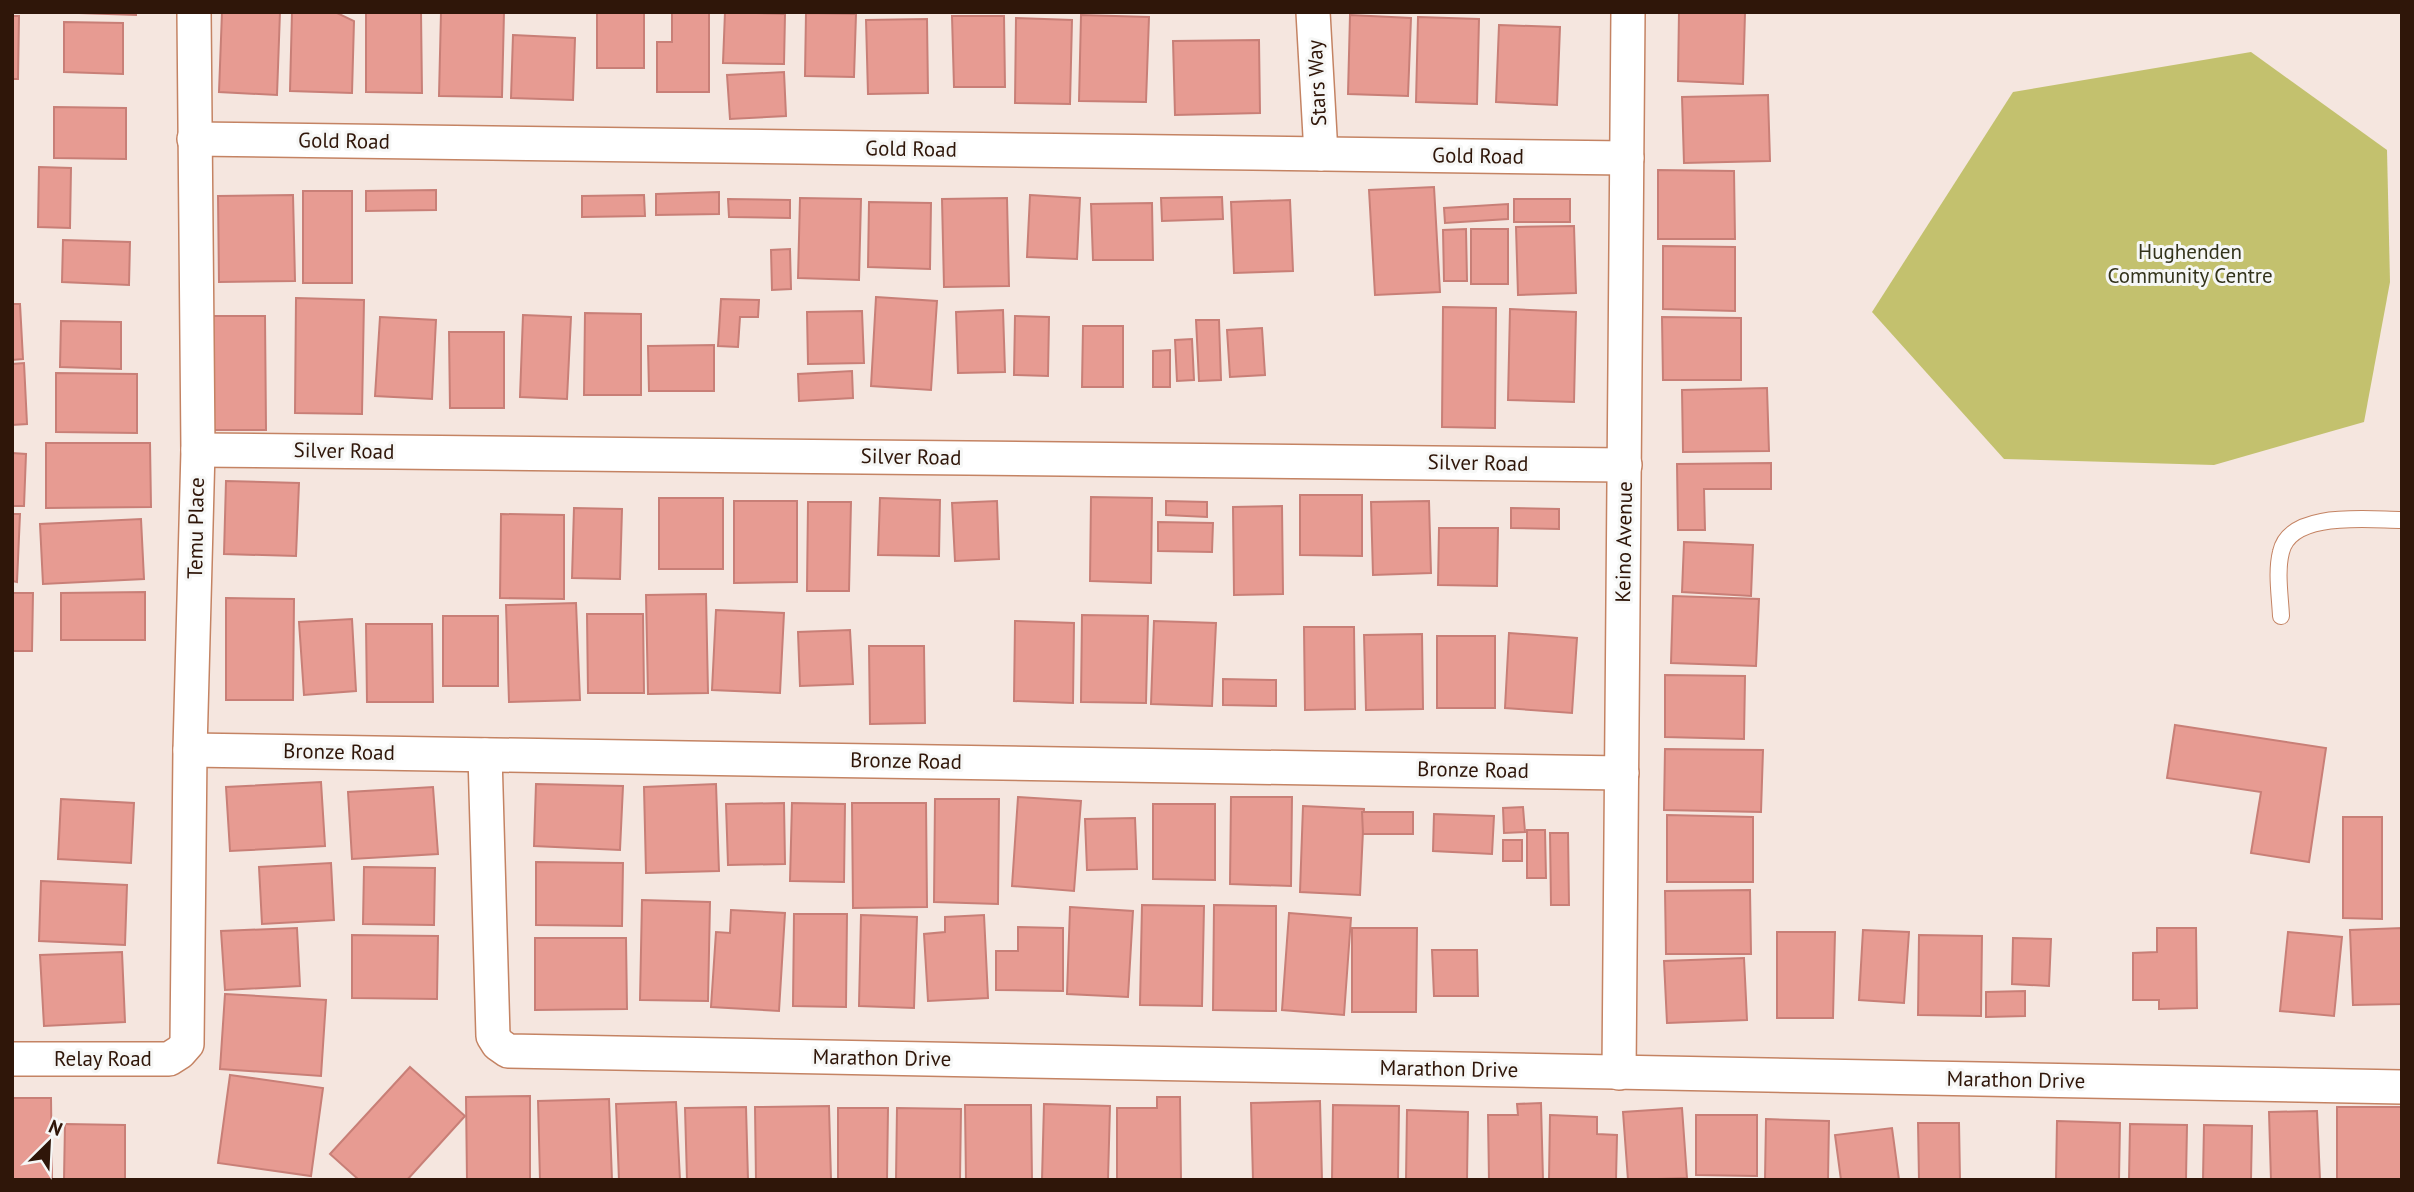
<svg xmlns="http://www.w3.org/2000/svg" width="2414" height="1192" font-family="'PT Sans',sans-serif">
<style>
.green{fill:#c3c16e}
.building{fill:#e79b92;stroke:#c87f77;stroke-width:2}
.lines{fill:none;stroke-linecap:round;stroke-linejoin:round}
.service-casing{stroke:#c48363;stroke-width:18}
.minor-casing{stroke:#c48363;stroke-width:36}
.service{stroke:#fff;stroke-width:16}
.minor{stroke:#fff;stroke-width:33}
.labels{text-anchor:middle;stroke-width:6;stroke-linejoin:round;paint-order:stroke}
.street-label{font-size:21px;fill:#2f1609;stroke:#f6f7f6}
.park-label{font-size:21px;fill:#33331b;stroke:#f6f7f6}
</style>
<rect width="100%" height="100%" fill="#f5e6df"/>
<!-- green -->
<path class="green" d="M 2251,52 L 2387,150 L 2390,282 L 2364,422 L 2214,465 L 2004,459 L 1872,312 L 2013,92 Z"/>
<!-- building -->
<g class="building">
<path d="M 50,12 L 136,12 L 136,15 Z"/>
<path d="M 222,12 L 280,12 L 277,95 L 219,92 Z"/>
<path d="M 292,12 L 335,12 L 354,21 L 352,93 L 290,91 Z"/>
<path d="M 366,12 L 421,12 L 422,93 L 366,92 Z"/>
<path d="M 441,12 L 504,12 L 502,97 L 439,96 Z"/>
<rect x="597" y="12" width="47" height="56"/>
<path d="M 672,12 L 709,12 L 709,92 L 657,92 L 657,42 L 672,42 Z"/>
<path d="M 725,12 L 785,14 L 784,64 L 723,63 Z"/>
<path d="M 1679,12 L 1745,13 L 1743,84 L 1678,81 Z"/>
<path d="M 806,13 L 856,14 L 854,77 L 805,76 Z"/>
<path d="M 1081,15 L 1149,17 L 1146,102 L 1079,101 Z"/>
<path d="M 1350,15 L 1411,18 L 1408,96 L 1348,94 Z"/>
<path d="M 12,16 L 19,16 L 18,79 L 12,79 Z"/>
<path d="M 952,16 L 1004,16 L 1005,87 L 954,87 Z"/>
<path d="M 1418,17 L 1479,19 L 1477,104 L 1416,102 Z"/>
<path d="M 1016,18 L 1072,20 L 1070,104 L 1015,103 Z"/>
<path d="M 927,19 L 928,93 L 868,94 L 866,20 Z"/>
<path d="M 64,22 L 123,23 L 123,74 L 64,72 Z"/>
<path d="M 1499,25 L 1560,27 L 1557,105 L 1496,102 Z"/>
<path d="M 513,35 L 575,38 L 573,100 L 511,98 Z"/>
<path d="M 1259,40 L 1260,113 L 1175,115 L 1173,41 Z"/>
<path d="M 784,72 L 786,116 L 730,119 L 727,75 Z"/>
<path d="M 1768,95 L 1770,161 L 1684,163 L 1682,97 Z"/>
<path d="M 54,107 L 126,108 L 126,159 L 54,158 Z"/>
<path d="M 39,167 L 71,168 L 70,228 L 38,227 Z"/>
<path d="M 1658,170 L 1734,171 L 1735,239 L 1658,239 Z"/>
<path d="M 1434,187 L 1440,292 L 1375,295 L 1369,190 Z"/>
<path d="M 436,190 L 436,210 L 366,211 L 366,191 Z"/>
<rect x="303" y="191" width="49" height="92"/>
<path d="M 719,192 L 719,214 L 656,215 L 656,194 Z"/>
<path d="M 293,195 L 295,281 L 219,282 L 218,196 Z"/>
<path d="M 644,195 L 645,216 L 582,217 L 582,196 Z"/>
<path d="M 1030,195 L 1080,198 L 1077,259 L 1027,257 Z"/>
<path d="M 1222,197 L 1223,219 L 1162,221 L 1161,198 Z"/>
<path d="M 800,198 L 861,199 L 859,280 L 798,278 Z"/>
<path d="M 1007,198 L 1009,286 L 944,287 L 942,199 Z"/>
<path d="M 728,199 L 790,200 L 790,218 L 729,217 Z"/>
<rect x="1514" y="199" width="56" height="23"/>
<path d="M 1290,200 L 1293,271 L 1234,273 L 1231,202 Z"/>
<path d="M 869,202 L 931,203 L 930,269 L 868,267 Z"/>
<path d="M 1152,203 L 1153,260 L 1093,260 L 1091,204 Z"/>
<path d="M 1508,204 L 1508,219 L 1445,223 L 1444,208 Z"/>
<path d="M 1574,226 L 1576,293 L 1518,295 L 1516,227 Z"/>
<path d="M 1466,229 L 1467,281 L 1444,281 L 1443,230 Z"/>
<rect x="1471" y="229" width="37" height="55"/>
<path d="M 63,240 L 130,242 L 129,285 L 62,282 Z"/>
<path d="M 1663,246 L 1735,247 L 1735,311 L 1663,309 Z"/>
<path d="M 790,249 L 791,289 L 772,290 L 771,250 Z"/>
<path d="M 876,297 L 937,301 L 931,390 L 871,386 Z"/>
<path d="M 296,298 L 364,300 L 362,414 L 295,413 Z"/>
<path d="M 721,299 L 759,300 L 758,317 L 740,317 L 738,347 L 718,346 Z"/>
<path d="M 12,304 L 20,304 L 23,359 L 12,360 Z"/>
<path d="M 1443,307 L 1496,308 L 1495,428 L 1442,427 Z"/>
<path d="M 1510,309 L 1576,312 L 1574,402 L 1508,400 Z"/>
<path d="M 1003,310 L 1005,372 L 958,373 L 956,312 Z"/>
<path d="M 862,311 L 864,363 L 808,364 L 807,312 Z"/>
<path d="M 585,313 L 641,314 L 641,395 L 584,395 Z"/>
<path d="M 523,315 L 571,317 L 567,399 L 520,397 Z"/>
<path d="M 205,316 L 265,316 L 266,430 L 205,430 Z"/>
<path d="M 1015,316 L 1049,317 L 1048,376 L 1014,375 Z"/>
<path d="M 380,317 L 436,320 L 432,399 L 375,396 Z"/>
<path d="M 1662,317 L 1741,318 L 1741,380 L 1663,380 Z"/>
<path d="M 1196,320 L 1219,320 L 1221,380 L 1199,381 Z"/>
<path d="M 61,321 L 121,322 L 121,369 L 60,367 Z"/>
<path d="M 1083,326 L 1123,326 L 1123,387 L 1082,387 Z"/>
<path d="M 1262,328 L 1265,375 L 1230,377 L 1227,330 Z"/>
<path d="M 449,332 L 504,332 L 504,408 L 450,408 Z"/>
<path d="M 1192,339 L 1194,380 L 1177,381 L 1175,340 Z"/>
<path d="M 714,345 L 714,391 L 649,391 L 648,346 Z"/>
<path d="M 1170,350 L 1170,387 L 1153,387 L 1153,351 Z"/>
<path d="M 24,363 L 27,424 L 12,425 L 12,364 Z"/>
<path d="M 852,371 L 853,398 L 799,401 L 798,374 Z"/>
<path d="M 56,373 L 137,374 L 137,433 L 56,432 Z"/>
<path d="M 1767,388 L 1769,451 L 1683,452 L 1682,390 Z"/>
<path d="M 46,443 L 150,443 L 151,507 L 46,508 Z"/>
<path d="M 12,453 L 26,454 L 24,506 L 12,506 Z"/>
<path d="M 1771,463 L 1771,489 L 1704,489 L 1705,530 L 1678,530 L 1677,464 Z"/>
<path d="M 226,481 L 299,483 L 296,556 L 224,554 Z"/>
<path d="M 1300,495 L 1362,495 L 1362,556 L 1300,555 Z"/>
<path d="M 1091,497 L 1152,498 L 1151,583 L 1090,581 Z"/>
<rect x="659" y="498" width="64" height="71"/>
<path d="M 880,498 L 940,500 L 939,556 L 878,555 Z"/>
<path d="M 734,501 L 797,501 L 797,582 L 734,583 Z"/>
<path d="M 997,501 L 999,559 L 955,561 L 952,503 Z"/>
<path d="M 1166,501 L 1207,502 L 1207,517 L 1166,515 Z"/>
<path d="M 1429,501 L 1431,573 L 1373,575 L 1371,502 Z"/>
<path d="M 808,502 L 851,502 L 849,591 L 807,591 Z"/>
<path d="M 1282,506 L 1283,594 L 1234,595 L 1233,507 Z"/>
<path d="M 574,508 L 622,509 L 620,579 L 572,578 Z"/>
<path d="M 1511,508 L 1559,509 L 1559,529 L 1511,528 Z"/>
<path d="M 12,514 L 20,514 L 17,582 L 12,581 Z"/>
<path d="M 501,514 L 564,515 L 564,599 L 500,598 Z"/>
<path d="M 141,519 L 144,579 L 43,584 L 40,524 Z"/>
<path d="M 1158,522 L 1213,523 L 1212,552 L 1158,551 Z"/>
<path d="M 1439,528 L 1498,528 L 1497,586 L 1438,585 Z"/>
<path d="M 1684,542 L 1753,545 L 1751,596 L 1682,592 Z"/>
<path d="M 145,592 L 145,640 L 61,640 L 61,593 Z"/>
<path d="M 12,593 L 33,593 L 32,651 L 12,651 Z"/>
<path d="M 706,594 L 708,693 L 648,694 L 646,595 Z"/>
<path d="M 1673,596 L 1759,599 L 1756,666 L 1671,663 Z"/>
<path d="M 226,598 L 294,599 L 293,700 L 226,700 Z"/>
<path d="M 576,603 L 580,700 L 509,702 L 506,605 Z"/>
<path d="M 716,610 L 784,613 L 780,693 L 712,690 Z"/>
<path d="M 587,614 L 643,614 L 644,693 L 588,693 Z"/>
<path d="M 1082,615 L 1148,616 L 1146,703 L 1081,702 Z"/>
<rect x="443" y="616" width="55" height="70"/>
<path d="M 352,619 L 356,691 L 304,695 L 299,622 Z"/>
<path d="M 1015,621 L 1074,623 L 1073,703 L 1014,701 Z"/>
<path d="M 1154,621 L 1216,623 L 1212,706 L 1151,704 Z"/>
<path d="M 366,624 L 432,624 L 433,702 L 367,702 Z"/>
<path d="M 1304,627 L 1354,627 L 1355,709 L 1305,710 Z"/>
<path d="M 850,630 L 853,684 L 800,686 L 798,632 Z"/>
<path d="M 1509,633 L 1577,638 L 1572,713 L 1505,708 Z"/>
<path d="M 1422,634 L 1423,709 L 1366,710 L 1364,635 Z"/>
<rect x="1437" y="636" width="58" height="72"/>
<path d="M 869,646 L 924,646 L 925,723 L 870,724 Z"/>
<path d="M 1665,675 L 1745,676 L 1744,739 L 1665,737 Z"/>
<path d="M 1223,679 L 1276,680 L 1276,706 L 1223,705 Z"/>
<path d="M 2175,725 L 2326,748 L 2309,862 L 2251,853 L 2261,792 L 2167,778 Z"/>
<path d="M 1665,749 L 1763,750 L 1761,812 L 1664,810 Z"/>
<path d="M 321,782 L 325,846 L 230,851 L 226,787 Z"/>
<path d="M 536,784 L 623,786 L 620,850 L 534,846 Z"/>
<path d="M 716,784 L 719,871 L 646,873 L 644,787 Z"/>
<path d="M 433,787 L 438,854 L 352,859 L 348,792 Z"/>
<path d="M 1018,797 L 1081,801 L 1074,891 L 1012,886 Z"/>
<path d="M 1231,797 L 1292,797 L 1291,886 L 1230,884 Z"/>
<path d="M 61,799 L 134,803 L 131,863 L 58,859 Z"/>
<path d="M 935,799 L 999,799 L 998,904 L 934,902 Z"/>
<path d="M 784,803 L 785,864 L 728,865 L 726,804 Z"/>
<path d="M 792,803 L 845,804 L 844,882 L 790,881 Z"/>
<path d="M 852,803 L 926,803 L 927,907 L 853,908 Z"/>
<path d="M 1153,804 L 1215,804 L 1215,880 L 1153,879 Z"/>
<path d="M 1303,806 L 1364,809 L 1360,895 L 1300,892 Z"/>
<path d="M 1523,807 L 1525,832 L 1504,833 L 1503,808 Z"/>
<path d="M 1362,812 L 1413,812 L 1413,834 L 1363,834 Z"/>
<path d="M 1434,814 L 1494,816 L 1492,854 L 1433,851 Z"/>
<path d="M 1667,815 L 1753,817 L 1753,882 L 1667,882 Z"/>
<path d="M 2343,817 L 2382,817 L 2382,919 L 2343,918 Z"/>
<path d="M 1135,818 L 1137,869 L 1087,870 L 1085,819 Z"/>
<path d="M 1527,830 L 1545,830 L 1546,878 L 1527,878 Z"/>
<path d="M 1550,833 L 1568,833 L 1569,905 L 1551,905 Z"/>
<rect x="1503" y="840" width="19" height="21"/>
<path d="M 536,862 L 623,863 L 622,926 L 536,925 Z"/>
<path d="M 331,863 L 334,920 L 262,924 L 259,867 Z"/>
<path d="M 364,867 L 435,868 L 434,925 L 363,924 Z"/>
<path d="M 41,881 L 127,885 L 125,945 L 39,941 Z"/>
<path d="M 1750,890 L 1751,954 L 1666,954 L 1665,891 Z"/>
<path d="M 642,900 L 710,902 L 708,1001 L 640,1000 Z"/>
<path d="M 1142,905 L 1204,906 L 1202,1006 L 1140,1005 Z"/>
<path d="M 1214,905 L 1276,906 L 1276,1011 L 1213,1010 Z"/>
<path d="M 1070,907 L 1133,911 L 1128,997 L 1067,994 Z"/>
<path d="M 731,910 L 785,913 L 779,1011 L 711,1007 L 716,932 L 730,933 Z"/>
<path d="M 1289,913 L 1351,918 L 1344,1015 L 1282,1010 Z"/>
<path d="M 794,914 L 847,914 L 846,1007 L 793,1006 Z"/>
<path d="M 861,915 L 917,917 L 914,1008 L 859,1006 Z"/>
<path d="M 984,915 L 988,998 L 928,1001 L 924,934 L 945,932 L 945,917 Z"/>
<path d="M 1018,927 L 1063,928 L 1063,991 L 996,990 L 996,951 L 1018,951 Z"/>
<path d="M 297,928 L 300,986 L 225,990 L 221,931 Z"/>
<path d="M 1352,928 L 1417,928 L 1416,1012 L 1352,1012 Z"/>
<path d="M 2157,928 L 2196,928 L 2197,1008 L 2159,1009 L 2159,1000 L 2133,1000 L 2133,953 L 2157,952 Z"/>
<path d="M 2402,928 L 2402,1004 L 2353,1005 L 2350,930 Z"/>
<path d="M 1863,930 L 1909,932 L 1904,1003 L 1859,1000 Z"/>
<path d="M 1777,932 L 1835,932 L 1833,1018 L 1777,1018 Z"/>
<path d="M 2288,932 L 2342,937 L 2334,1016 L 2280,1011 Z"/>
<path d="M 352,935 L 438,936 L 437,999 L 352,998 Z"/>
<path d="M 1919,935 L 1982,936 L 1981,1016 L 1918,1015 Z"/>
<path d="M 535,938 L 626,938 L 627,1009 L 535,1010 Z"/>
<path d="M 2013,938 L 2051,939 L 2049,986 L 2012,984 Z"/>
<path d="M 1432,950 L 1477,950 L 1478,996 L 1434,996 Z"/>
<path d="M 122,952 L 125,1022 L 44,1026 L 40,955 Z"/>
<path d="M 1744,958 L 1747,1020 L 1667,1023 L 1664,961 Z"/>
<path d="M 2025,991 L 2025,1016 L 1986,1017 L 1986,992 Z"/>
<path d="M 225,994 L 326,1000 L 321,1076 L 220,1069 Z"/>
<path d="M 410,1067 L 465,1116 L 407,1180 L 359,1180 L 330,1154 Z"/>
<path d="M 230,1075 L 323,1088 L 311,1176 L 218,1163 Z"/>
<path d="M 530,1096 L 530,1180 L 467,1180 L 466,1097 Z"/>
<path d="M 1157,1097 L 1180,1097 L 1181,1180 L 1117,1180 L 1117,1108 L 1157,1108 Z"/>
<path d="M 12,1098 L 51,1098 L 52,1180 L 12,1180 Z"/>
<path d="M 609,1099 L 612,1180 L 540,1180 L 538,1101 Z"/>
<path d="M 1320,1101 L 1322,1180 L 1253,1180 L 1251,1103 Z"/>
<path d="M 676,1102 L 680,1180 L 619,1180 L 616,1104 Z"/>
<path d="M 1541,1103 L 1543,1180 L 1489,1180 L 1488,1115 L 1518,1115 L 1517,1104 Z"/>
<path d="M 1044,1104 L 1110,1106 L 1108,1180 L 1042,1180 Z"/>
<path d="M 965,1105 L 1031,1105 L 1032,1180 L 966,1180 Z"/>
<path d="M 1333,1105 L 1399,1106 L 1398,1180 L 1332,1180 Z"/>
<path d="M 829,1106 L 831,1180 L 756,1180 L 755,1107 Z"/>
<path d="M 746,1107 L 748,1180 L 687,1180 L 685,1108 Z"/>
<rect x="2337" y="1107" width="65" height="73"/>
<path d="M 838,1108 L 888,1108 L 887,1180 L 838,1180 Z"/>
<path d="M 897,1108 L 961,1109 L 960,1180 L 896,1180 Z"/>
<path d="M 1682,1108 L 1687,1178 L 1628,1180 L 1623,1112 Z"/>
<path d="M 1407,1110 L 1468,1112 L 1467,1180 L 1406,1180 Z"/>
<path d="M 2317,1111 L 2320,1180 L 2271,1180 L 2269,1112 Z"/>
<path d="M 1550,1115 L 1597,1117 L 1597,1134 L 1617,1135 L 1616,1180 L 1549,1180 Z"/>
<path d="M 1696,1115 L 1757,1115 L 1757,1176 L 1696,1175 Z"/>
<path d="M 1766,1119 L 1829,1121 L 1828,1180 L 1765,1180 Z"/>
<path d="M 2057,1121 L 2120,1123 L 2119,1180 L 2056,1180 Z"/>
<path d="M 1918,1123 L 1959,1123 L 1960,1180 L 1919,1180 Z"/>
<path d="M 65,1124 L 125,1125 L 125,1180 L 64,1180 Z"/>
<path d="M 2130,1124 L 2187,1125 L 2186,1180 L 2129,1180 Z"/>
<path d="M 2204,1125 L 2252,1126 L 2251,1180 L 2203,1180 Z"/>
<path d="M 1892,1128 L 1899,1180 L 1841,1180 L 1835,1135 Z"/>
</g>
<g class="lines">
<defs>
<path id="service" d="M 2281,616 C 2280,595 2276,572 2281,552 C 2290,510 2369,520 2402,520"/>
<g id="minor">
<path d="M 1313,12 L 1321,154"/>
<path d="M 194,139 L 1627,158"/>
<path d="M 198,450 L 1625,465"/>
<path d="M 190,750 L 1622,773"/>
<path d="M 485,755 L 493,1036 L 498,1044 L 508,1051 L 2402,1087"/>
<path d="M 12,1059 L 169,1059 L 180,1052 L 187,1044 L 190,750 L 198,450 L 194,12"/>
<path d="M 1619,1073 L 1628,12"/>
</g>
</defs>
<!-- service casing -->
<use href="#service" class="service-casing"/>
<!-- minor casing -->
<use href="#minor" class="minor-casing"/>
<!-- service -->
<use href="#service" class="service"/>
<!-- minor -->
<use href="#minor" class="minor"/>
</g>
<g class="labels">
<!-- street labels -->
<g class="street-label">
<text transform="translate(1317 83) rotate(-93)" y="7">Stars Way</text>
<text transform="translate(344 141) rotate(1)" y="7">Gold Road</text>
<text transform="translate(911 149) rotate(1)" y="7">Gold Road</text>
<text transform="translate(1478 156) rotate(1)" y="7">Gold Road</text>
<text transform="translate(344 451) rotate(1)" y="7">Silver Road</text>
<text transform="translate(911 457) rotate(1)" y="7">Silver Road</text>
<text transform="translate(1478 463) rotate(1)" y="7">Silver Road</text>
<text transform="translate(196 528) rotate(-89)" y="7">Temu Place</text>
<text transform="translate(1624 542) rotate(-89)" y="7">Keino Avenue</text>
<text transform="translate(339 752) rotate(1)" y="7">Bronze Road</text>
<text transform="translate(906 761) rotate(1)" y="7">Bronze Road</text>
<text transform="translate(1473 770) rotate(1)" y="7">Bronze Road</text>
<text transform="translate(882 1058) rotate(1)" y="7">Marathon Drive</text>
<text x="103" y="1066">Relay Road</text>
<text transform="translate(1449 1069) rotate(1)" y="7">Marathon Drive</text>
<text transform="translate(2016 1080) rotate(1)" y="7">Marathon Drive</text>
</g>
<!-- park labels -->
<g class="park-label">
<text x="2190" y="259">Hughenden<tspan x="2190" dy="24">Community Centre</tspan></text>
</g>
</g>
<!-- border -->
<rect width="2414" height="1192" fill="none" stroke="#2f1609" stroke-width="28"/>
<!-- north arrow -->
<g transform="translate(49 1143) rotate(24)" stroke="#f6f7f6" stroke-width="5" paint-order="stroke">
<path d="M0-5L12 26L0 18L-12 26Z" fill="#2f1609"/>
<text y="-10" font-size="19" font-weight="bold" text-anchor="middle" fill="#2f1609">N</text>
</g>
</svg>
